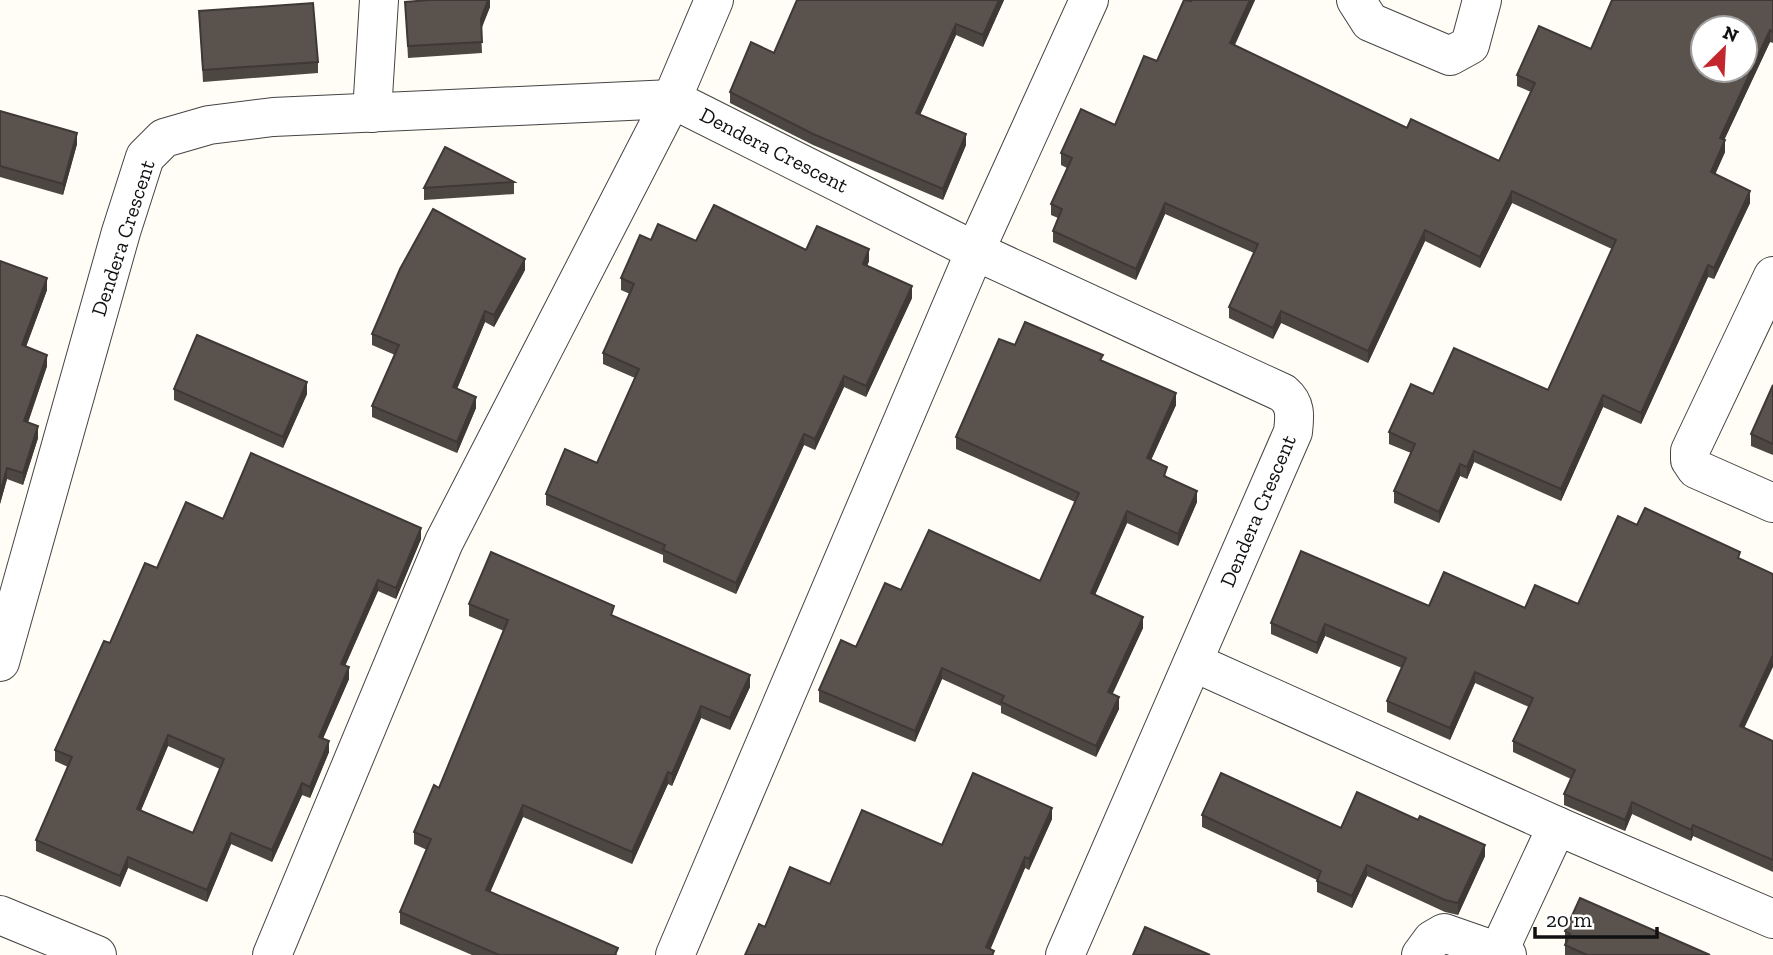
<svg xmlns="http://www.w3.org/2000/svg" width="1773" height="955" font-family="'Zilla Slab',serif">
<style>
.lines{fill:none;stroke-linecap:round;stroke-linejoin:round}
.minor-casing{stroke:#444;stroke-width:40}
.minor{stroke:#fff;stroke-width:38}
.wall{fill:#4d4742;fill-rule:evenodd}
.shaded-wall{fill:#3f3936}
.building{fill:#5a524d;stroke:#3f3936;stroke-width:2;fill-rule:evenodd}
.labels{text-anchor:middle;stroke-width:7;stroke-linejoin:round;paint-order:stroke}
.street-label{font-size:21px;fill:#111;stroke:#fff}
</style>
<rect width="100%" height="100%" fill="#fffdf5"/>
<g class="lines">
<defs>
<g id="minor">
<path d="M 1356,0 L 1370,22 L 1450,56 L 1470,45 L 1482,0"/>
<path d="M 372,113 L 379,0"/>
<path d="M 1773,276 L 1690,451 L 1690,460 L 1696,469 L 1773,503"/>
<path d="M 0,662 L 121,232 L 145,157 L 164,138 L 209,125 L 273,117 L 672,99 L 975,251 L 1283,393 C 1296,404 1295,415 1293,432 L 1065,955"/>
<path d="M 1193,662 L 1557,826 L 1773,919"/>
<path d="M 0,915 L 97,955"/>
<path d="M 272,955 L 444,542 L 672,99 L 714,0"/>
<path d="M 675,955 L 975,251 L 1089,0"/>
<path d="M 1421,955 L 1432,940 L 1444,933 L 1507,955"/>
<path d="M 1497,955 L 1557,826"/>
</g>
</defs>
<!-- minor casing -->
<use href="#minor" class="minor-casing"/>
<!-- minor -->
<use href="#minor" class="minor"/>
</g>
<!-- wall -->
<g class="wall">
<path d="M 490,0 L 490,7 L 481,28 L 482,53 L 408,58 L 405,2 Z"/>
<path d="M 797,0 L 1004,0 L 983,47 L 956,35 L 920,115 L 966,145 L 943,200 L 813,145 L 730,103 L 730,92 L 774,53 Z"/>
<path d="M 1191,0 L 1255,0 L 1235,45 L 1407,128 L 1499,161 L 1531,92 L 1517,86 L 1517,75 L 1591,49 L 1773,0 L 1773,43 L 1770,42 L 1724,140 L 1725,152 L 1715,174 L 1750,203 L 1714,279 L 1708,277 L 1641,424 L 1603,407 L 1561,501 L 1474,462 L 1467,479 L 1460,476 L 1439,523 L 1394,503 L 1394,491 L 1411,453 L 1389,444 L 1389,432 L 1433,394 L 1548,390 L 1612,249 L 1512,203 L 1480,268 L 1425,241 L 1368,363 L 1281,323 L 1273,339 L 1229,318 L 1229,307 L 1254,253 L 1165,214 L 1136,280 L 1053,242 L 1053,231 L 1058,218 L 1051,215 L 1051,204 L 1067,168 L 1061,165 L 1061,153 L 1115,125 L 1157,61 Z"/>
<path d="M 199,11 L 318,62 L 318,73 L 203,82 Z"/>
<path d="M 0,111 L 77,144 L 63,195 L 0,177 Z"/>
<path d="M 514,182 L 514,194 L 424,200 L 424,188 Z"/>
<path d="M 651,240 L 696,241 L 806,250 L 869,261 L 867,266 L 912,298 L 866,397 L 844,387 L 815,450 L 804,445 L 736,594 L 663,562 L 663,555 L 546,505 L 546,494 L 597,463 L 635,378 L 603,364 L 603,353 L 630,294 L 621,290 L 621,278 Z"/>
<path d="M 0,261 L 47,290 L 26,347 L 47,366 L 28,423 L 38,438 L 23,485 L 7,479 L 0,504 Z"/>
<path d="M 525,270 L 494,327 L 485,322 L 457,389 L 476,408 L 457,453 L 372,417 L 372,406 L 395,355 L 372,345 L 372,334 Z"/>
<path d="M 1015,345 L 1103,361 L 1176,405 L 1151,460 L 1167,477 L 1197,502 L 1178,546 L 1127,523 L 1095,595 L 1143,628 L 1112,694 L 1119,709 L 1096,757 L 1001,713 L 1001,706 L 942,679 L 915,742 L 819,702 L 819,690 L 901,590 L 1040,581 L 1075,502 L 956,449 L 956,437 Z"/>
<path d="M 1773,385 L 1773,455 L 1751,446 L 1751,434 Z"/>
<path d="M 174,389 L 307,394 L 283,448 L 174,400 Z"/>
<path d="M 223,519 L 421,539 L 396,599 L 378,591 L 345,666 L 349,679 L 323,738 L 329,752 L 310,798 L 302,795 L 272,862 L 231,844 L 207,902 L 128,868 L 120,887 L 36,851 L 36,840 L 68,767 L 55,761 L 55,750 L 110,643 L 157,568 ZM 168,746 L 220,769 L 193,833 L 141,810 Z"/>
<path d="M 1637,525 L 1740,559 L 1745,728 L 1773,741 L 1773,872 L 1693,836 L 1691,841 L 1632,814 L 1625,831 L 1564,805 L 1564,794 L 1571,779 L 1513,752 L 1513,741 L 1529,707 L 1475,683 L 1450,740 L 1387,712 L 1387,701 L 1402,668 L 1325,636 L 1317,654 L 1271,634 L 1271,623 L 1429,606 L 1525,608 L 1578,604 Z"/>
<path d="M 469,604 L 614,616 L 750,687 L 730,730 L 701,718 L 672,786 L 668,784 L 632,864 L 523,817 L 490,892 L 618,955 L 472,955 L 400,924 L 400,912 L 427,850 L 414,844 L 414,832 L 439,788 L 504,631 L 469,616 Z"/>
<path d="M 1202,815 L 1341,828 L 1485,856 L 1458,915 L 1445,912 L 1367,876 L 1352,908 L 1317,892 L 1317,880 L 1202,827 Z"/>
<path d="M 1052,819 L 1029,870 L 1025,868 L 990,949 L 994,955 L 765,927 L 830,884 L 942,845 Z"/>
<path d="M 1565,931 L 1710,955 L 1565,955 Z"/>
</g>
<!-- shaded-wall -->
<g class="shaded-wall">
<path d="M 488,0 L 490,0 L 490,7 L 481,30 L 481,19 Z"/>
<path d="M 999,0 L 1004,0 L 983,47 L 983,35 Z"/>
<path d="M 1250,0 L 1255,0 L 1230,54 L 1230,43 Z"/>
<path d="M 956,24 L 956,35 L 916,124 L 916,113 Z"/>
<path d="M 1770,30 L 1770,42 L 1720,149 L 1720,138 Z"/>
<path d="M 77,133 L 77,144 L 63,195 L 63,184 Z"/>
<path d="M 966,134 L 966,145 L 943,200 L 943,189 Z"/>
<path d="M 1725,140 L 1725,152 L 1711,184 L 1711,172 Z"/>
<path d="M 1512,191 L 1512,203 L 1480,268 L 1480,257 Z"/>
<path d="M 1750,191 L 1750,203 L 1714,279 L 1714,268 Z"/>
<path d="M 1165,203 L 1165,214 L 1136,280 L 1136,269 Z"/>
<path d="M 1425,230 L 1425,241 L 1368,363 L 1368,351 Z"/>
<path d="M 869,249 L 869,261 L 863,276 L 863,264 Z"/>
<path d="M 525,259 L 525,270 L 494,327 L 494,315 Z"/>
<path d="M 1708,265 L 1708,277 L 1641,424 L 1641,413 Z"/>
<path d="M 47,278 L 47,290 L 22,357 L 22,345 Z"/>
<path d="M 912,286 L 912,298 L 866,397 L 866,386 Z"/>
<path d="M 485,311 L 485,322 L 453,398 L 453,387 Z"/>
<path d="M 1281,311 L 1281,323 L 1273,339 L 1273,328 Z"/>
<path d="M 47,355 L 47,366 L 24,433 L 24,421 Z"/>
<path d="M 844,376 L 844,387 L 815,450 L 815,439 Z"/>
<path d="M 307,382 L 307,394 L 283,448 L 283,437 Z"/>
<path d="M 1176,393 L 1176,405 L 1147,469 L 1147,458 Z"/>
<path d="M 1603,395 L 1603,407 L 1561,501 L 1561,489 Z"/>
<path d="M 476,397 L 476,408 L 457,453 L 457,442 Z"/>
<path d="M 38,426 L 38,438 L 23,485 L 23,473 Z"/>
<path d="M 804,434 L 804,445 L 736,594 L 736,583 Z"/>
<path d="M 1474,451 L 1474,462 L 1467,479 L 1467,467 Z"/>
<path d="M 1460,464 L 1460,476 L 1439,523 L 1439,512 Z"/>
<path d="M 7,468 L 7,479 L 0,504 L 0,493 Z"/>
<path d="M 1197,491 L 1197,502 L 1178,546 L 1178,534 Z"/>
<path d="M 1127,511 L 1127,523 L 1091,604 L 1091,593 Z"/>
<path d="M 421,528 L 421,539 L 396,599 L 396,588 Z"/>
<path d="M 378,580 L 378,591 L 341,675 L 341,664 Z"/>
<path d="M 1143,617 L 1143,628 L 1108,704 L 1108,692 Z"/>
<path d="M 1325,624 L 1325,636 L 1317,654 L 1317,643 Z"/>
<path d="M 1773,655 L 1773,667 L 1740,737 L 1740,726 Z"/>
<path d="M 349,667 L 349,679 L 319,748 L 319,737 Z"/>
<path d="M 942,668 L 942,679 L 915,742 L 915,731 Z"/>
<path d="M 1475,672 L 1475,683 L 1450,740 L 1450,728 Z"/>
<path d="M 750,675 L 750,687 L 730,730 L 730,718 Z"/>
<path d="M 1119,697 L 1119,709 L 1096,757 L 1096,746 Z"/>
<path d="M 701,706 L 701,718 L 672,786 L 672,774 Z"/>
<path d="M 168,735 L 168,746 L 137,820 L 137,809 Z"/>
<path d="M 329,741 L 329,752 L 310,798 L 310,787 Z"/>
<path d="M 668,772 L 668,784 L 632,864 L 632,852 Z"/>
<path d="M 302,783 L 302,795 L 272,862 L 272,850 Z"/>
<path d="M 1632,802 L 1632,814 L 1625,831 L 1625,820 Z"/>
<path d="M 523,805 L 523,817 L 486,902 L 486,890 Z"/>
<path d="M 1052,808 L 1052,819 L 1029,870 L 1029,859 Z"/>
<path d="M 1693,825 L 1693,836 L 1691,841 L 1691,830 Z"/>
<path d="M 231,833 L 231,844 L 207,902 L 207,890 Z"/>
<path d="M 1485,845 L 1485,856 L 1458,915 L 1458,903 Z"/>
<path d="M 128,857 L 128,868 L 120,887 L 120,876 Z"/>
<path d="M 1025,857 L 1025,868 L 988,955 L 986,947 Z"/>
<path d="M 1367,865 L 1367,876 L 1352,908 L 1352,896 Z"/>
</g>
<!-- building -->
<g class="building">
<path d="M 429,0 L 488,0 L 481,19 L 482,42 L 408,46 L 405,2 Z"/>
<path d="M 797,0 L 999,0 L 983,35 L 956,24 L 916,113 L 966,134 L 943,189 L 813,134 L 730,92 L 751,42 L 774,53 Z"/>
<path d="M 1184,0 L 1191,1 L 1191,0 L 1250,0 L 1230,43 L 1407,128 L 1411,119 L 1499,161 L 1535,83 L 1517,75 L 1539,26 L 1591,49 L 1612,0 L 1773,0 L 1773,32 L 1770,30 L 1720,138 L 1725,140 L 1711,172 L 1750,191 L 1714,268 L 1708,265 L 1641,413 L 1603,395 L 1561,489 L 1474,451 L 1467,467 L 1460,464 L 1439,512 L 1394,491 L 1415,444 L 1389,432 L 1411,384 L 1433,394 L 1454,348 L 1548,390 L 1616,240 L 1512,191 L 1480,257 L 1425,230 L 1368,351 L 1281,311 L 1273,328 L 1229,307 L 1258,244 L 1165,203 L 1136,269 L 1053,231 L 1062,209 L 1051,204 L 1072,158 L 1061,153 L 1081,109 L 1115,125 L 1144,56 L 1157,61 ZM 1703,28 L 1745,28 L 1745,70 L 1703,70 Z"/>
<path d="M 313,3 L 318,62 L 203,70 L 199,11 Z"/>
<path d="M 0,111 L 77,133 L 63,184 L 0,166 Z"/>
<path d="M 445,147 L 514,182 L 424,188 Z"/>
<path d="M 714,205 L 806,250 L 817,226 L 869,249 L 863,264 L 912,286 L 866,386 L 844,376 L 815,439 L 804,434 L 736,583 L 663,550 L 665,545 L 546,494 L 565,449 L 597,463 L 639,369 L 603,353 L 634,284 L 621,278 L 640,235 L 651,240 L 658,224 L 696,241 Z"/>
<path d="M 433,209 L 525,259 L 494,315 L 485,311 L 453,387 L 476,397 L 457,442 L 372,406 L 399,345 L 372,334 L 400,269 Z"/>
<path d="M 0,261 L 47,278 L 22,345 L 47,355 L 24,421 L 38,426 L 23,473 L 7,468 L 0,493 Z"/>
<path d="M 1025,322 L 1103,355 L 1100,360 L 1176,393 L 1147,458 L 1167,467 L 1164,476 L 1197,491 L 1178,534 L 1127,511 L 1091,593 L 1143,617 L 1108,692 L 1119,697 L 1096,746 L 1001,702 L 1004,696 L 942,668 L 915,731 L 819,690 L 841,640 L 856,647 L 885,583 L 901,590 L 929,530 L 1040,581 L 1079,493 L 956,437 L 999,339 L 1015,345 Z"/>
<path d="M 197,335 L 307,382 L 283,437 L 174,389 Z"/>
<path d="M 1773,385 L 1773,444 L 1751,434 Z"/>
<path d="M 251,453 L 421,528 L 396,588 L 378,580 L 341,664 L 349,667 L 319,737 L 329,741 L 310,787 L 302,783 L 272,850 L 231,833 L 207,890 L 128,857 L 120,876 L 36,840 L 72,757 L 55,750 L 104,641 L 110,643 L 145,563 L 157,568 L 186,502 L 223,519 ZM 168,735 L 224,759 L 193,833 L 137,809 Z"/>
<path d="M 1645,508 L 1740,552 L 1738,558 L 1773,574 L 1773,655 L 1740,726 L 1773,741 L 1773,860 L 1693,825 L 1691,830 L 1632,802 L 1625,820 L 1564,794 L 1575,770 L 1513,741 L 1533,698 L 1475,672 L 1450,728 L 1387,701 L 1406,658 L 1325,624 L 1317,643 L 1271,623 L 1301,551 L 1429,606 L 1444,572 L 1525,608 L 1535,585 L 1578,604 L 1618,516 L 1637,525 Z"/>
<path d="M 491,552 L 614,606 L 611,615 L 750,675 L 730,718 L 701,706 L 672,774 L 668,772 L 632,852 L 523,805 L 486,890 L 618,948 L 615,955 L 499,955 L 400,912 L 431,839 L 414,832 L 434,785 L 439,788 L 508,620 L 469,604 Z"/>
<path d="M 973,773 L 1052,808 L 1029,859 L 1025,857 L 986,947 L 994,951 L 992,955 L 745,955 L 759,924 L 765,927 L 790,867 L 830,884 L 862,810 L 942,845 Z"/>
<path d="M 1221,773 L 1341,828 L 1357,792 L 1418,820 L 1420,816 L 1485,845 L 1458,903 L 1445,900 L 1367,865 L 1352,896 L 1317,881 L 1321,871 L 1202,815 Z"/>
<path d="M 1580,898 L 1710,955 L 1587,955 L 1565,945 L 1570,934 L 1565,931 Z"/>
<path d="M 1145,927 L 1210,955 L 1133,955 Z"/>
</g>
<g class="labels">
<!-- street labels -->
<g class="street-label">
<text transform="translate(774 150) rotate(27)" y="7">Dendera Crescent</text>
<text transform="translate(123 238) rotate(-72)" y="7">Dendera Crescent</text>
<text transform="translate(1258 511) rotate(-67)" y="7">Dendera Crescent</text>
</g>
</g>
<!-- north arrow -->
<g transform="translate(1724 49) rotate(24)"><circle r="33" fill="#ffffff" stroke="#a0a0a0" stroke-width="2"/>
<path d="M0-5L12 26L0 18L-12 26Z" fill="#c4262e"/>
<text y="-10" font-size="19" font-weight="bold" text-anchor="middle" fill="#111111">N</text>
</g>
<!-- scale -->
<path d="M1535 927v10h122v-10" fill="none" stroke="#111111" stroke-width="3.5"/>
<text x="1546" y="927" font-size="21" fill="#111111" stroke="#ffffff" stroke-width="5" paint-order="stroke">20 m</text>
</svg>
